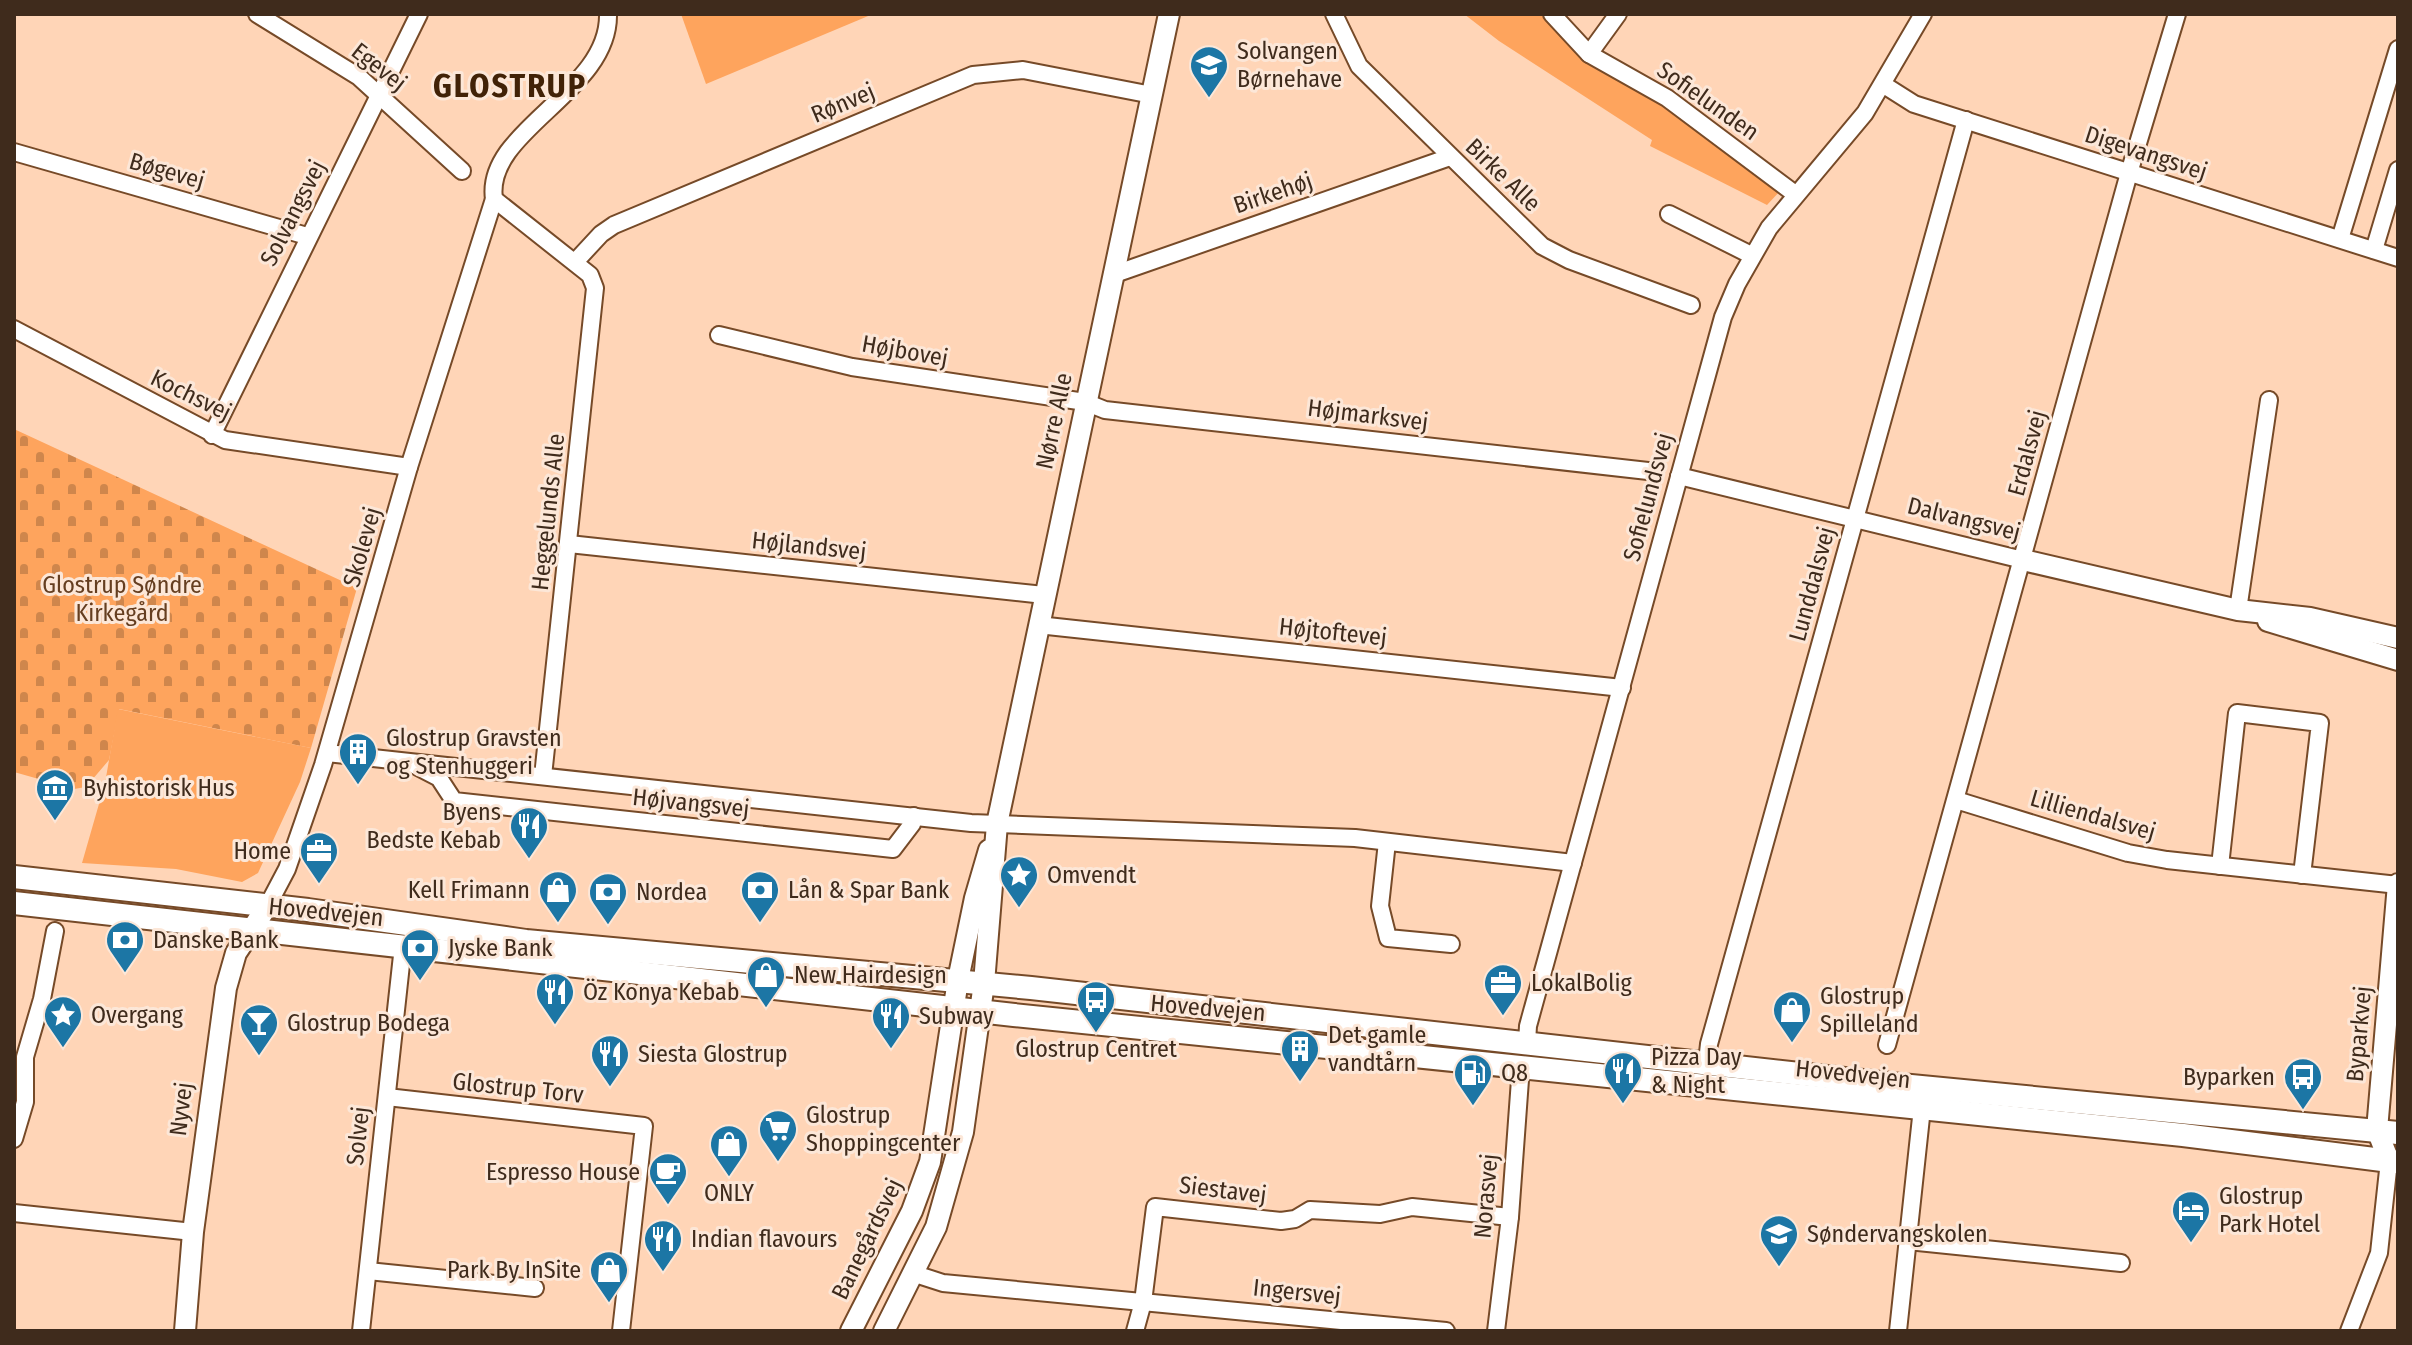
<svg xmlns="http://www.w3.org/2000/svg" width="2412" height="1345" font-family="'Fira Sans Condensed',sans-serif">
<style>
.cemetery{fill:url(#cemetery-stones)}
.green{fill:#fea45d}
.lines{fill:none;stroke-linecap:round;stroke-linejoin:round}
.minor-casing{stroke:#764a28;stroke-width:20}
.tertiary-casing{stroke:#764a28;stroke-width:24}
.secondary-casing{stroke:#764a28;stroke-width:26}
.minor{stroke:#fff;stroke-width:16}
.tertiary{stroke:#fff;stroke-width:20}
.secondary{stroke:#fff;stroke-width:22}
.labels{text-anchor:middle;stroke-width:6;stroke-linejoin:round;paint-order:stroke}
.poi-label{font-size:24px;fill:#3f2b1c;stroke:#fce7d8;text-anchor:start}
.street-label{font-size:24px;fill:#3f2b1c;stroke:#fce7d8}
.park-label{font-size:24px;fill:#653e20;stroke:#fce7d8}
.district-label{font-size:32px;font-weight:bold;letter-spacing:2px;fill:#412207;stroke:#fce7d8}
</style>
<defs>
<pattern id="cemetery-stones" width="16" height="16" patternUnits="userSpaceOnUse" patternTransform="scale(2)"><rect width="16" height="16" fill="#fea45d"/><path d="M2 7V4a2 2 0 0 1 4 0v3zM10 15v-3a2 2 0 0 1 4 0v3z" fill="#cf864c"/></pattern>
</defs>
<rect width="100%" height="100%" fill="#ffd5b7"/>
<!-- cemetery -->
<path class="cemetery" d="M 14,429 L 357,588 L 311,748 L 119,709 L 109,760 L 86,787 L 74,789 L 14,772 Z"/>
<!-- green -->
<g class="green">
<path d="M 681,14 L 873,14 L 706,84 Z"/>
<path d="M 1464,14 L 1544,14 L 1572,49 L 1663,101 L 1780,191 L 1767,205 L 1650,146 L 1652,140 L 1499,41 Z"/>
<path d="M 118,709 L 311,748 L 300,782 L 258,873 L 242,882 L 176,869 L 82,863 L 105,783 Z"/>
</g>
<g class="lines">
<defs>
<g id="minor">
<path d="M 257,14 L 359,77 L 462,171"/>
<path d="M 1334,14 L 1359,66 L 1542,246 L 1569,260 L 1691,305"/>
<path d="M 1552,14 L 1589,54 L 1667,98 L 1795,194"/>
<path d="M 1589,54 L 1618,14"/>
<path d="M 1884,85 L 1914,104 L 2398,258"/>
<path d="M 14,152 L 307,236"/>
<path d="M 494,199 L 590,275 L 595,288 L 543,776"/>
<path d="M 494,199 C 484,130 610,92 608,14"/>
<path d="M 1669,214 L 1751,255"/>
<path d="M 2340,239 L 2398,49"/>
<path d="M 2374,250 L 2398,170"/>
<path d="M 575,262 L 601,234 L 614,225 L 973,75 L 1023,70 L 1152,95"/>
<path d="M 1112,275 L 1450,157"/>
<path d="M 14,329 L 225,440 L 409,467"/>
<path d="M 719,335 L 852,367 L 1085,402 L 1105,410 L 1648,471"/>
<path d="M 212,435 L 419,14"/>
<path d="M 1679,476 L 2023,560"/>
<path d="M 569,544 L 1044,595"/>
<path d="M 2238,610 L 2269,400"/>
<path d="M 1038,625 L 1622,688"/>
<path d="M 327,753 L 971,823 L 1355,838 L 1573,863"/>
<path d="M 414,765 L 439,778 L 454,801 L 893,849 L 912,824 L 914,816"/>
<path d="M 1956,800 L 2128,853 L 2167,860 L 2398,885"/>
<path d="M 1387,842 L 1380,906 L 1388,938 L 1451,944"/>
<path d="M 2220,866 L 2237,713 L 2320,723 L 2302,875"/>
<path d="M 268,905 L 287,869 L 323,765 L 409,467 L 494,199"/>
<path d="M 1527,1042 L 1528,1026 L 1723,317 L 1737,284 L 1769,228 L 1865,113 L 1923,14"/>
<path d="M 1887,1045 L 2129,173 L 2177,14"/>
<path d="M 1707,1062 L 1709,1044 L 1966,120"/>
<path d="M 387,1097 L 644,1126 L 621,1331"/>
<path d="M 14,1139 L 25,1102 L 25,1057 L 42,999 L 55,931"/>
<path d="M 14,1213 L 193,1232"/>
<path d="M 1908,1241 L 2121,1263"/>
<path d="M 368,1271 L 535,1288"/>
<path d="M 915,1274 L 943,1283 L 1446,1331"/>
<path d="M 361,1331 L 403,946"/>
<path d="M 1135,1331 L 1143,1302 L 1155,1207 L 1281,1221 L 1295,1219 L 1310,1210 L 1380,1214 L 1412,1207 L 1510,1217"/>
<path d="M 1496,1331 L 1510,1217 L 1521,1066"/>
<path d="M 1898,1331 L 1922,1108"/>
<path d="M 2349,1331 L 2379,1253 L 2389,1161"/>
</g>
<g id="tertiary">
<path d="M 2023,560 L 2238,610 L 2310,618 L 2398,638"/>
<path d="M 2268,621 L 2398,660"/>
<path d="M 2389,1161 L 2377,1130 L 2398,884"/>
<path d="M 185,1331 L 193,1232 L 226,988 L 236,953 L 268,905"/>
<path d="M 851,1331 L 912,1211 L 930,1162 L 958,980 L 975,898 L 989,850"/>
<path d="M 884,1331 L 936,1227 L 963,1132 L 984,983 L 997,824 L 1169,14"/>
</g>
<g id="secondary">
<path d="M 14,877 L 308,910 L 526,941 L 1031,988 L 1890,1084 L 2398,1133"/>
<path d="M 14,903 L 1014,1015 L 2183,1135 L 2398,1162"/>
</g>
</defs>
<!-- minor casing -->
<use href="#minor" class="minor-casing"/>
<!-- tertiary casing -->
<use href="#tertiary" class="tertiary-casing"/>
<!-- secondary casing -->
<use href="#secondary" class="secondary-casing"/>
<!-- minor -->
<use href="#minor" class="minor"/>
<!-- tertiary -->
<use href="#tertiary" class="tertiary"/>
<!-- secondary -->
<use href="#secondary" class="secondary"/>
</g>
<!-- icons -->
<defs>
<symbol id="school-pin" viewBox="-11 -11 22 30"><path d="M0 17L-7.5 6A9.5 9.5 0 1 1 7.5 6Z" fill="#1c76a5" stroke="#fce7d8"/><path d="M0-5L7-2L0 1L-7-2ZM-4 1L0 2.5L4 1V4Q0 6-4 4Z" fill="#fff"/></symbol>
<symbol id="building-pin" viewBox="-11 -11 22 30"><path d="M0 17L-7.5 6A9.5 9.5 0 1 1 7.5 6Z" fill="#1c76a5" stroke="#fce7d8"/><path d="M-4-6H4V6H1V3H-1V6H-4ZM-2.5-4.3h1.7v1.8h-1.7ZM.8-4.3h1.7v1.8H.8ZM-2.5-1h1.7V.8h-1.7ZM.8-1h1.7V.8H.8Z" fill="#fff"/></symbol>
<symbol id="museum-pin" viewBox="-11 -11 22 30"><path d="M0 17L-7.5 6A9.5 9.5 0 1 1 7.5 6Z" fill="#1c76a5" stroke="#fce7d8"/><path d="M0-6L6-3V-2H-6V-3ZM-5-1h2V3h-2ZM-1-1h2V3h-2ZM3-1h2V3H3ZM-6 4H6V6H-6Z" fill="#fff"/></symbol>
<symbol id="restaurant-pin" viewBox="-11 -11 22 30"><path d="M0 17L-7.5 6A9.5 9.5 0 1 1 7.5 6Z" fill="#1c76a5" stroke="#fce7d8"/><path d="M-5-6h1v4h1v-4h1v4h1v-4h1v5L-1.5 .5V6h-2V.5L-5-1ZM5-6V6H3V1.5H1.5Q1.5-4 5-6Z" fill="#fff"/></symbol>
<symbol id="office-pin" viewBox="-11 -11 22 30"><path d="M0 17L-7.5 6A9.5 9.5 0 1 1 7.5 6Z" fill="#1c76a5" stroke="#fce7d8"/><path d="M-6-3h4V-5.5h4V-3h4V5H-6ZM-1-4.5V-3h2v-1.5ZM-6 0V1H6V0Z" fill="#fff"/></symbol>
<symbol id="sight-pin" viewBox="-11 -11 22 30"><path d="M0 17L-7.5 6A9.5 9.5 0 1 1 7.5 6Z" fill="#1c76a5" stroke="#fce7d8"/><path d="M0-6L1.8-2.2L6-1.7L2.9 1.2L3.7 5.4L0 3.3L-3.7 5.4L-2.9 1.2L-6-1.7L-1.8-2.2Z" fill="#fff"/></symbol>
<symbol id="shop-pin" viewBox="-11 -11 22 30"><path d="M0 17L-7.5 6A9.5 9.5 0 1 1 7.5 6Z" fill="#1c76a5" stroke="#fce7d8"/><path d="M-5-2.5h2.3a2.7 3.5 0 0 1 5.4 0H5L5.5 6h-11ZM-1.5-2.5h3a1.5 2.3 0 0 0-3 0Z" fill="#fff"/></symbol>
<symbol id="bank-pin" viewBox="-11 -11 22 30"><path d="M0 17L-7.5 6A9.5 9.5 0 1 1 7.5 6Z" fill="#1c76a5" stroke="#fce7d8"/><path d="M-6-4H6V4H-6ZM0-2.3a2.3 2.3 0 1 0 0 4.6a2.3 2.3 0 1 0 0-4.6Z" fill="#fff"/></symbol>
<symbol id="bus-pin" viewBox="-11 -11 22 30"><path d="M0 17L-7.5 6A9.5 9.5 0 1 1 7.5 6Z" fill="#1c76a5" stroke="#fce7d8"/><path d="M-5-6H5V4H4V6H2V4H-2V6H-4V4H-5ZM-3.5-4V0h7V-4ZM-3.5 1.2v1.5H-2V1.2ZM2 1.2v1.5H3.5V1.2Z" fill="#fff"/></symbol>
<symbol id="bar-pin" viewBox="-11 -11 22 30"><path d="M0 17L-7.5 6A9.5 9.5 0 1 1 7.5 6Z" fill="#1c76a5" stroke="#fce7d8"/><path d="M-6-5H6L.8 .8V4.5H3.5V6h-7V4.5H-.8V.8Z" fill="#fff"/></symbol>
<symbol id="fuel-pin" viewBox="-11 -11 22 30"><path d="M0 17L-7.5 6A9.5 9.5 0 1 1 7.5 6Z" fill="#1c76a5" stroke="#fce7d8"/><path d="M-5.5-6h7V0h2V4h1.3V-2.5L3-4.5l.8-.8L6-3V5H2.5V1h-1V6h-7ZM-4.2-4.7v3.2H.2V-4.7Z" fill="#fff"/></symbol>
<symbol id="supermarket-pin" viewBox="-11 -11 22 30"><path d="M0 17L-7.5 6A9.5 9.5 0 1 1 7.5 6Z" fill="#1c76a5" stroke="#fce7d8"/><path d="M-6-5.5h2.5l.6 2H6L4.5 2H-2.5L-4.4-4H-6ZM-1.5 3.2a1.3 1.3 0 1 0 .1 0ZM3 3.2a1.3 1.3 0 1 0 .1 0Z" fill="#fff"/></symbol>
<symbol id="cafe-pin" viewBox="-11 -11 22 30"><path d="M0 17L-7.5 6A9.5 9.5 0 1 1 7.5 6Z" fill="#1c76a5" stroke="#fce7d8"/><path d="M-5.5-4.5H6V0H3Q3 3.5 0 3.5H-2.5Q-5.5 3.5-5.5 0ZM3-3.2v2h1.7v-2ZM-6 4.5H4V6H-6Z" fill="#fff"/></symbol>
<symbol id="hotel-pin" viewBox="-11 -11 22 30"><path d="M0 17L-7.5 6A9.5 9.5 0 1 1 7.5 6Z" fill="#1c76a5" stroke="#fce7d8"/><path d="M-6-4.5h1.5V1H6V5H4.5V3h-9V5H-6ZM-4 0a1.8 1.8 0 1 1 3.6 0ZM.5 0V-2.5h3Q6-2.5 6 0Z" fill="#fff"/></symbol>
</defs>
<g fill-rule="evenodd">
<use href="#school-pin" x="1187" y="43" width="44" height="60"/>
<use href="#building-pin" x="336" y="730" width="44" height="60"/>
<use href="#museum-pin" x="33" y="766" width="44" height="60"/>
<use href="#restaurant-pin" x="507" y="804" width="44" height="60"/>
<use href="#office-pin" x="297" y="829" width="44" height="60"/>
<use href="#sight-pin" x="997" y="853" width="44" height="60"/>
<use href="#shop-pin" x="536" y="868" width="44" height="60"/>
<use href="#bank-pin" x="738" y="868" width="44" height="60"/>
<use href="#bank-pin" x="586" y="870" width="44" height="60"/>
<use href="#bank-pin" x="103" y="918" width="44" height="60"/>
<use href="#bank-pin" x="398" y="926" width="44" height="60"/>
<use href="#shop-pin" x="744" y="953" width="44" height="60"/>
<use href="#office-pin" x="1481" y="961" width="44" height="60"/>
<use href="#restaurant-pin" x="533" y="970" width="44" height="60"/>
<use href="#bus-pin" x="1074" y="978" width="44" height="60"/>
<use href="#shop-pin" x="1770" y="988" width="44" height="60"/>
<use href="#sight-pin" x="41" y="993" width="44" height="60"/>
<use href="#restaurant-pin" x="869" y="994" width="44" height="60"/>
<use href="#bar-pin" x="237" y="1001" width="44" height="60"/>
<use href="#building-pin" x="1278" y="1027" width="44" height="60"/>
<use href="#restaurant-pin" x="588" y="1032" width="44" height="60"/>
<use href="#restaurant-pin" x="1601" y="1049" width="44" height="60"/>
<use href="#fuel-pin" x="1451" y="1051" width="44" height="60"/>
<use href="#bus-pin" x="2281" y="1055" width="44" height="60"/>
<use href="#supermarket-pin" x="756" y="1107" width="44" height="60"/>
<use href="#shop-pin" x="707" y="1122" width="44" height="60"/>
<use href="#cafe-pin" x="646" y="1150" width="44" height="60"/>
<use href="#hotel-pin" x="2169" y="1188" width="44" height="60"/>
<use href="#school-pin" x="1757" y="1212" width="44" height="60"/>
<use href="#restaurant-pin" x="641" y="1217" width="44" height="60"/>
<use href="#shop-pin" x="587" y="1248" width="44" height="60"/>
</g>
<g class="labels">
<!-- poi labels -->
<g class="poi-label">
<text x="1237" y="59">Solvangen<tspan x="1237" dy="28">Børnehave</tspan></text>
<text x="386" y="746">Glostrup Gravsten<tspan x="386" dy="28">og Stenhuggeri</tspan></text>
<text x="83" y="796">Byhistorisk Hus</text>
<text x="501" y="820" text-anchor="end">Byens<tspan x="501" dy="28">Bedste Kebab</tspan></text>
<text x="291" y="859" text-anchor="end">Home</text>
<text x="1047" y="883">Omvendt</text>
<text x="530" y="898" text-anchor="end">Kell Frimann</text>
<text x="788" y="898">Lån &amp; Spar Bank</text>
<text x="636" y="900">Nordea</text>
<text x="153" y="948">Danske Bank</text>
<text x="448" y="956">Jyske Bank</text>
<text x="794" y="983">New Hairdesign</text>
<text x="1531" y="991">LokalBolig</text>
<text x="583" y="1000">Öz Konya Kebab</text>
<text x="1820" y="1004">Glostrup<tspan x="1820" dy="28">Spilleland</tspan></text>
<text x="91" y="1023">Overgang</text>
<text x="919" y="1024">Subway</text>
<text x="287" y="1031">Glostrup Bodega</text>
<text x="1328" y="1043">Det gamle<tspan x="1328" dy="28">vandtårn</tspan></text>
<text x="1096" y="1057" text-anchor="middle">Glostrup Centret</text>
<text x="638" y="1062">Siesta Glostrup</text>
<text x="1651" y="1065">Pizza Day<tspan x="1651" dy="28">&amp; Night</tspan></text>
<text x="1501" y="1081">Q8</text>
<text x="2275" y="1085" text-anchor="end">Byparken</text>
<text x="806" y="1123">Glostrup<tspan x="806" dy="28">Shoppingcenter</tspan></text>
<text x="640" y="1180" text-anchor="end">Espresso House</text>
<text x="729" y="1201" text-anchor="middle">ONLY</text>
<text x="2219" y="1204">Glostrup<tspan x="2219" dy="28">Park Hotel</tspan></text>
<text x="1807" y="1242">Søndervangskolen</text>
<text x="691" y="1247">Indian flavours</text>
<text x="581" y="1278" text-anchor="end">Park By InSite</text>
</g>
<!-- street labels -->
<g class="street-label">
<text transform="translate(379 67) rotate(38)" y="8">Egevej</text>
<text transform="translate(1708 101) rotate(35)" y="8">Sofielunden</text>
<text transform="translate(843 103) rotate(-23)" y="8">Rønvej</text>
<text transform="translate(2146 153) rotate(18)" y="8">Digevangsvej</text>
<text transform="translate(167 171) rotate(16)" y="8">Bøgevej</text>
<text transform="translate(1503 175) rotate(44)" y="8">Birke Alle</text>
<text transform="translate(1273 193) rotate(-19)" y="8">Birkehøj</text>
<text transform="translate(293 213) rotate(-63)" y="8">Solvangsvej</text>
<text transform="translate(905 351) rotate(10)" y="8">Højbovej</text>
<text transform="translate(191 395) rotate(26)" y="8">Kochsvej</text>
<text transform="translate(1368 415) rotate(7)" y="8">Højmarksvej</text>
<text transform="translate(1054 421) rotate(-78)" y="8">Nørre Alle</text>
<text transform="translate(2027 453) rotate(-75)" y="8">Erdalsvej</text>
<text transform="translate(1648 497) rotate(-75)" y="8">Sofielundsvej</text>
<text transform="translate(548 512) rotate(-84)" y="8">Heggelunds Alle</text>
<text transform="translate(1964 519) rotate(14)" y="8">Dalvangsvej</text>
<text transform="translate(809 546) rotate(6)" y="8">Højlandsvej</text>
<text transform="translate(362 547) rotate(-74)" y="8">Skolevej</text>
<text transform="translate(1812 584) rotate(-75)" y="8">Lunddalsvej</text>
<text transform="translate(1333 632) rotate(6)" y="8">Højtoftevej</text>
<text transform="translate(691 803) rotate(6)" y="8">Højvangsvej</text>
<text transform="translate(2093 815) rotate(16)" y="8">Lilliendalsvej</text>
<text transform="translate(326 912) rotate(6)" y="8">Hovedvejen</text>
<text transform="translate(1208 1008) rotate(5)" y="8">Hovedvejen</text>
<text transform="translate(2359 1034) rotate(-85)" y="8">Byparkvej</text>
<text transform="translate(1853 1074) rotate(6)" y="8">Hovedvejen</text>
<text transform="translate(518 1088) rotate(6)" y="8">Glostrup Torv</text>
<text transform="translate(181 1109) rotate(-83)" y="8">Nyvej</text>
<text transform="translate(358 1136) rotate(-84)" y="8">Solvej</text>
<text transform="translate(1223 1190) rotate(7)" y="8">Siestavej</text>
<text transform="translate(1486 1196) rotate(-85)" y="8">Norasvej</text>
<text transform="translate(867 1239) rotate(-64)" y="8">Banegårdsvej</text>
<text transform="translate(1297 1292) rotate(6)" y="8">Ingersvej</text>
</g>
<!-- park labels -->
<g class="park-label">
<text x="122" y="593">Glostrup Søndre<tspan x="122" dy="28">Kirkegård</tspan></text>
</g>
<!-- district labels -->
<g class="district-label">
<text x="510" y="97">GLOSTRUP</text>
</g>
</g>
<!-- border -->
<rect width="2412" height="1345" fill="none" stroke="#3f2b1c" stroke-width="32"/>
</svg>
